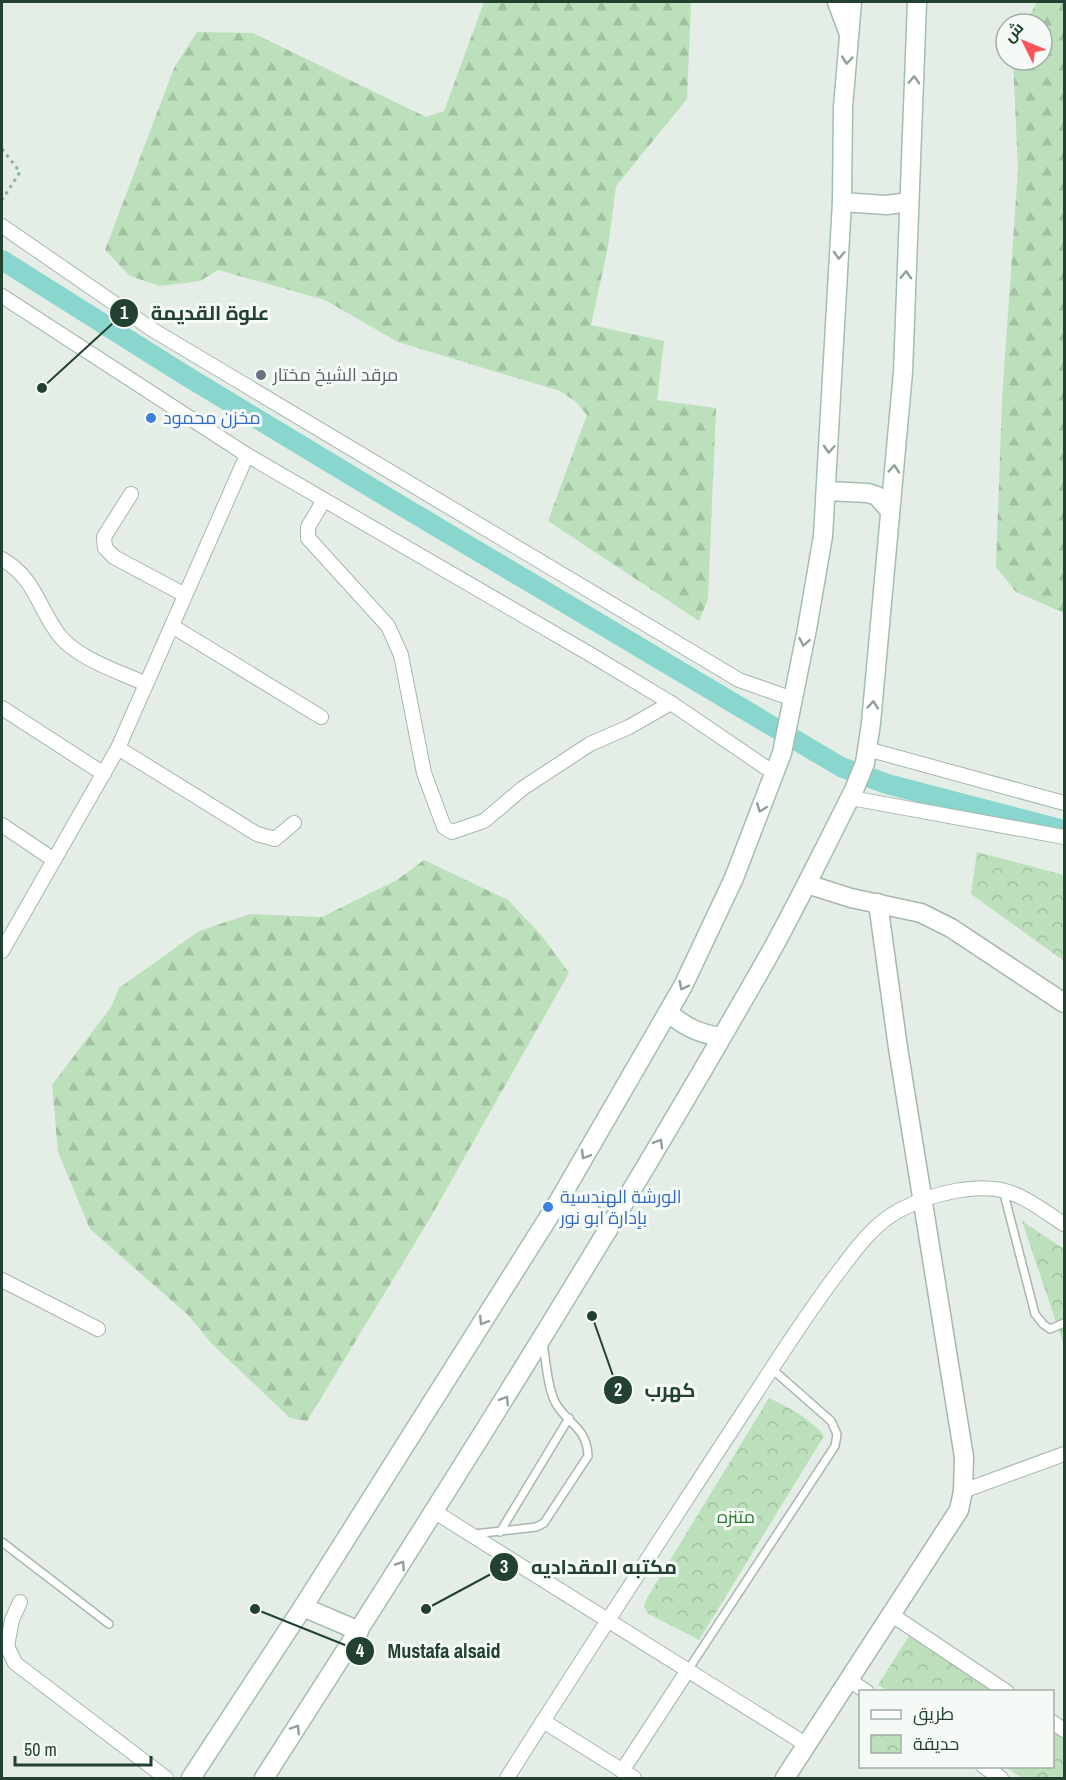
<svg xmlns="http://www.w3.org/2000/svg" width="1066" height="1780" font-family="'Archivo Narrow',Cairo,sans-serif">
<style>
.forest{fill:url(#forest-firs)}
.park{fill:url(#park-crowns)}
.lines{fill:none;stroke-linecap:round;stroke-linejoin:round}
.canal{stroke:#88d6cd;stroke-width:20}
.service-casing{stroke:#a6b7ac;stroke-width:10}
.minor-casing{stroke:#a6b7ac;stroke-width:16}
.tertiary-casing{stroke:#a6b7ac;stroke-width:21}
.secondary-casing{stroke:#a4beae;stroke-width:21}
.path{stroke:#82b496;stroke-width:3;stroke-dasharray:3 4.5;stroke-linecap:butt}
.service{stroke:#fff;stroke-width:7}
.minor{stroke:#fff;stroke-width:14}
.tertiary{stroke:#fff;stroke-width:18}
.secondary{stroke:#fff;stroke-width:18}
.oneway{stroke:#90a098}
.worship-dot{fill:#6b7280;stroke:#f5faf6;stroke-width:2}
.shop-dot{fill:#3f7fe0;stroke:#f5faf6;stroke-width:2}
.labels{text-anchor:middle;stroke-width:6;stroke-linejoin:round;paint-order:stroke}
.worship-label{font-size:18px;fill:#5b616d;stroke:#f5faf6;text-anchor:start}
.shop-label{font-size:18px;fill:#366cbe;stroke:#f5faf6;text-anchor:start}
.park-label{font-size:18px;fill:#297b32;stroke:#f5faf6}
.leader{fill:none;stroke:#224130;stroke-width:2}
.callout-dot{fill:#224130;stroke:#f5faf6;stroke-width:2}
.mark-label{font-size:18px;text-anchor:middle;font-weight:bold;fill:#fff}
.callout-label{font-size:20px;text-anchor:middle;font-weight:bold;fill:#224130;stroke:#f5faf6;stroke-width:6;stroke-linejoin:round;paint-order:stroke}
</style>
<defs>
<pattern id="forest-firs" width="22" height="20" patternUnits="userSpaceOnUse" patternTransform="scale(1.5)"><rect width="22" height="20" fill="#bce0bb"/><path d="M5 1l3.5 6h-7zM16 11l3.5 6h-7z" fill="#a1c1a1"/></pattern>
<pattern id="park-crowns" width="20" height="18" patternUnits="userSpaceOnUse" patternTransform="scale(1.5)"><rect width="20" height="18" fill="#bce0bb"/><path d="M2 6a3 3 0 1 1 6 0M12 15a3 3 0 1 1 6 0" fill="none" stroke="#a1c1a1"/></pattern>
</defs>
<rect width="100%" height="100%" fill="#e4eee6"/>
<!-- forest -->
<g class="forest">
<path d="M 484,2 L 691,2 L 687,99 L 616,186 L 608,247 L 591,325 L 664,341 L 657,400 L 716,408 L 708,599 L 699,621 L 548,521 L 587,415 L 575,401 L 560,391 L 398,342 L 325,300 L 218,270 L 200,281 L 160,286 L 130,276 L 105,250 L 174,68 L 197,32 L 253,33 L 426,117 L 444,111 Z"/>
<path d="M 1037,2 L 1064,2 L 1064,613 L 1016,592 L 996,567 L 1002,399 L 1018,170 L 1013,60 L 1042,60 L 1042,24 L 1025,24 Z"/>
<path d="M 424,860 L 508,900 L 542,936 L 569,973 L 429,1220 L 307,1421 L 290,1418 L 212,1344 L 188,1315 L 90,1229 L 58,1152 L 52,1085 L 111,1007 L 119,988 L 199,931 L 250,914 L 322,917 L 397,880 Z"/>
</g>
<!-- park -->
<g class="park">
<path d="M 977,852 L 1064,875 L 1064,961 L 971,894 Z"/>
<path d="M 1022,1221 L 1064,1249 L 1064,1346 Z"/>
<path d="M 769,1398 C 790,1408 810,1418 824,1436 L 699,1640 L 647,1613 L 644,1606 L 647,1598 Z"/>
<path d="M 909,1636 L 995,1691 L 888,1691 L 878,1685 Z"/>
<path d="M 1053,1728 L 1064,1736 L 1064,1778 L 1023,1778 L 1005,1767 L 1052,1766 Z"/>
</g>
<g class="lines">
<!-- canal -->
<path class="canal" d="M 2,260 L 183,374 L 400,505 L 841,767 L 887,784 L 1064,830"/>
<defs>
<g id="service">
<path d="M 1003,1190 L 1035,1314 L 1043,1324 L 1050,1329 L 1064,1323"/>
<path d="M 500,1532 L 569,1418"/>
<path d="M 474,1534 L 536,1527 L 544,1523 L 588,1456 C 587,1427 567,1424 555,1402 C 547,1385 546,1361 543,1343"/>
<path d="M 2,1542 L 109,1624"/>
<path d="M 688,1670 L 835,1446 L 837,1434 L 831,1421 L 772,1369"/>
</g>
<g id="minor">
<path d="M 2,226 L 153,330 L 739,680 L 793,699"/>
<path d="M 2,296 L 247,455 L 593,656 L 671,703 L 774,773"/>
<path d="M 131,494 L 104,537 L 105,548 L 114,557 L 185,595"/>
<path d="M 324,500 L 308,527 L 308,538 L 388,626 L 401,655 L 424,773 L 444,827 L 452,832 L 484,821 L 523,788 L 590,744 L 629,727 L 671,703"/>
<path d="M 2,559 C 36,579 37,606 59,635 C 78,659 118,671 146,684"/>
<path d="M 172,626 L 321,717"/>
<path d="M 2,708 L 104,774"/>
<path d="M 118,748 L 257,834 L 275,839 L 294,823"/>
<path d="M 867,749 L 1064,803"/>
<path d="M 851,798 L 1064,837"/>
<path d="M 2,825 L 54,860"/>
<path d="M 2,951 L 118,748 L 247,455"/>
<path d="M 2,1280 L 98,1329"/>
<path d="M 963,1491 L 1064,1454"/>
<path d="M 435,1512 L 807,1745"/>
<path d="M 20,1602 L 12,1620 L 7,1646 L 15,1663 L 166,1778"/>
<path d="M 892,1615 L 1007,1692"/>
<path d="M 849,1680 L 867,1692"/>
<path d="M 543,1721 L 634,1778"/>
<path d="M 1052,1722 L 1064,1730"/>
<path d="M 983,1766 L 1001,1778"/>
<path d="M 622,1771 L 688,1670"/>
<path d="M 507,1778 C 586,1653 667,1529 748,1405 C 777,1361 805,1316 837,1274 C 855,1250 873,1224 900,1210 C 930,1194 982,1180 1014,1194 C 1032,1201 1048,1214 1064,1224"/>
</g>
<g id="tertiary">
<path d="M 837,2 L 849,34"/>
<path d="M 807,884 L 851,898 L 921,913 L 951,928 L 1064,1003"/>
<path d="M 785,1778 L 959,1510 L 963,1491 L 964,1457 L 898,1048 L 878,903"/>
</g>
<g id="secondary">
<path d="M 842,202 L 886,205 L 909,202"/>
<path d="M 826,491 L 868,493 L 877,496 L 890,511"/>
<path d="M 668,1012 C 684,1027 700,1034 721,1037"/>
<path d="M 557,1204 C 580,1204 595,1212 608,1230"/>
<path d="M 303,1607 L 359,1631"/>
<path d="M 191,1778 L 303,1607 L 557,1204 L 668,1012 L 683,986 L 734,878 L 782,753 L 807,629 L 823,536 L 842,202 L 843,107 L 852,2"/>
<path d="M 264,1778 C 438,1507 610,1235 769,955 C 799,901 826,845 854,790 L 865,763 L 871,723 L 903,372 L 917,2"/>
</g>
</defs>
<!-- service casing -->
<use href="#service" class="service-casing"/>
<!-- minor casing -->
<use href="#minor" class="minor-casing"/>
<!-- tertiary casing -->
<use href="#tertiary" class="tertiary-casing"/>
<!-- secondary casing -->
<use href="#secondary" class="secondary-casing"/>
<!-- path -->
<path class="path" d="M 2,149 L 20,172 L 2,200"/>
<!-- service -->
<use href="#service" class="service"/>
<!-- minor -->
<use href="#minor" class="minor"/>
<!-- tertiary -->
<use href="#tertiary" class="tertiary"/>
<!-- secondary -->
<use href="#secondary" class="secondary"/>
</g>
<!-- one-way arrows -->
<defs><path id="oneway-chevron" d="M-2-3.5L2.5 0L-2 3.5" fill="none" stroke-width="1.6" stroke-linecap="round" stroke-linejoin="round" transform="scale(1.5)"/></defs>
<g class="oneway">
<use href="#oneway-chevron" transform="translate(847 60) rotate(95)"/>
<use href="#oneway-chevron" transform="translate(914 80) rotate(-88)"/>
<use href="#oneway-chevron" transform="translate(839 255) rotate(93)"/>
<use href="#oneway-chevron" transform="translate(906 275) rotate(-88)"/>
<use href="#oneway-chevron" transform="translate(829 449) rotate(93)"/>
<use href="#oneway-chevron" transform="translate(894 469) rotate(-85)"/>
<use href="#oneway-chevron" transform="translate(804 642) rotate(101)"/>
<use href="#oneway-chevron" transform="translate(873 705) rotate(-85)"/>
<use href="#oneway-chevron" transform="translate(761 808) rotate(111)"/>
<use href="#oneway-chevron" transform="translate(683 986) rotate(117)"/>
<use href="#oneway-chevron" transform="translate(659 1143) rotate(-60)"/>
<use href="#oneway-chevron" transform="translate(585 1155) rotate(120)"/>
<use href="#oneway-chevron" transform="translate(483 1321) rotate(122)"/>
<use href="#oneway-chevron" transform="translate(505 1400) rotate(-58)"/>
<use href="#oneway-chevron" transform="translate(401 1565) rotate(-57)"/>
<use href="#oneway-chevron" transform="translate(296 1729) rotate(-57)"/>
</g>
<!-- markers -->
<circle class="worship-dot" cx="261" cy="375" r="6"/>
<g class="shop-dot">
<circle cx="151" cy="418" r="6"/>
<circle cx="548" cy="1207" r="6"/>
</g>
<g class="labels">
<!-- worship labels -->
<g class="worship-label">
<text x="273" y="381">مرقد الشيخ مختار</text>
</g>
<!-- shop labels -->
<g class="shop-label">
<text x="163" y="424">مخزن محمود</text>
<text x="560" y="1203">الورشة الهندسية<tspan x="560" dy="21">بإدارة ابو نور</tspan></text>
</g>
<!-- park labels -->
<g class="park-label">
<text x="736" y="1523">متنزه</text>
</g>
</g>
<!-- callouts -->
<path class="leader" d="M42 388L124 313M592 1316L618 1390M426 1609L504 1567M255 1609L360 1651"/>
<g class="callout-dot">
<circle cx="42" cy="388" r="6"/>
<circle cx="592" cy="1316" r="6"/>
<circle cx="426" cy="1609" r="6"/>
<circle cx="255" cy="1609" r="6"/>
<circle cx="124" cy="313" r="15"/>
<circle cx="618" cy="1390" r="15"/>
<circle cx="504" cy="1567" r="15"/>
<circle cx="360" cy="1651" r="15"/>
</g>
<g class="mark-label">
<text x="124" y="319">1</text>
<text x="618" y="1396">2</text>
<text x="504" y="1573">3</text>
<text x="360" y="1657">4</text>
</g>
<g class="callout-label">
<text x="210" y="320">علوة القديمة</text>
<text x="670" y="1397">كهرب</text>
<text x="604" y="1574">مكتبه المقداديه</text>
<text x="444" y="1658">Mustafa alsaid</text>
</g>
<!-- border -->
<rect width="1066" height="1780" fill="none" stroke="#224130" stroke-width="6"/>
<!-- legend -->
<rect x="859" y="1690" width="195" height="78" fill="#f5faf6" stroke="#a1b0a7" stroke-width="1.5"/>
<rect x="871" y="1710" width="30" height="9" fill="#ffffff" stroke="#a1b0a7" stroke-width="1.5"/>
<text x="913" y="1720" font-size="18" fill="#224130">طريق</text>
<rect x="871" y="1735" width="30" height="18" fill="url(#park-crowns)" stroke="#a1b0a7" stroke-width="1.5"/>
<text x="913" y="1750" font-size="18" fill="#224130">حديقة</text>
<!-- north arrow -->
<g transform="translate(1024 42) rotate(313)"><circle r="28" fill="#f5faf6" stroke="#a1b0a7" stroke-width="1.5"/>
<path d="M0-4.5L10 22L0 15L-10 22Z" fill="#fa555b"/>
<text y="-9" font-size="16" font-weight="bold" text-anchor="middle" fill="#224130">ش</text>
</g>
<!-- scale -->
<path d="M15 1756v9h136v-9" fill="none" stroke="#224130" stroke-width="3"/>
<text x="24" y="1756" font-size="18" fill="#224130" stroke="#f5faf6" stroke-width="4.5" paint-order="stroke">50 m</text>
</svg>
